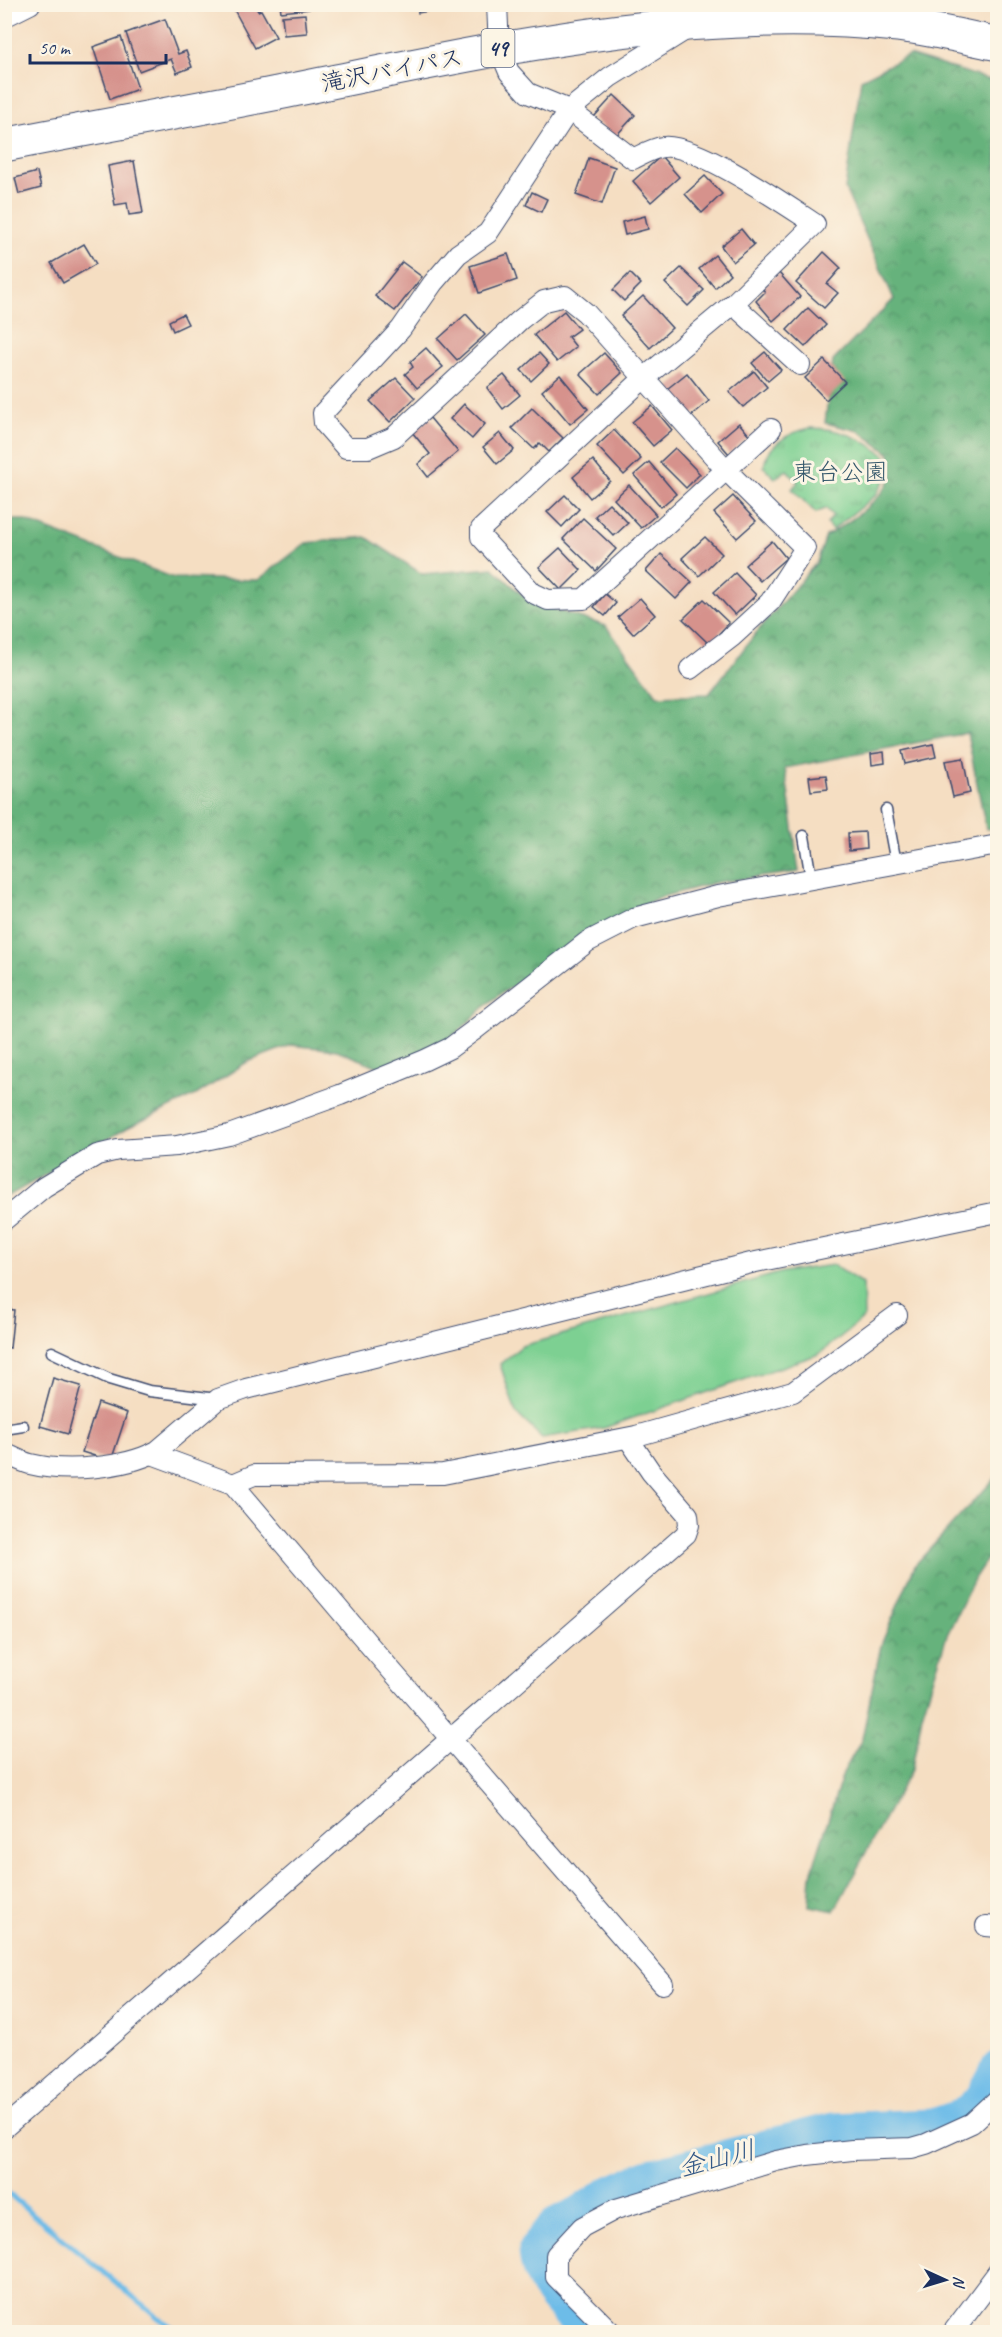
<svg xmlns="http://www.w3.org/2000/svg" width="1002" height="2337" font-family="Caveat,'Klee One',sans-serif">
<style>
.green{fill:#7dd092;stroke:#4c8078;stroke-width:1.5}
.forest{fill:url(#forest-crowns);stroke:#40706d;stroke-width:1.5}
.park{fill:url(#park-tufts);stroke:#4c8078;stroke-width:1.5}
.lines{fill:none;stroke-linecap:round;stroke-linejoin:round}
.stream{stroke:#6dbce8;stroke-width:5}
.river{stroke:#6dbce8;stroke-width:33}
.building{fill:#d6928c}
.lane-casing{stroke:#3c496d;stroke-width:13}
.street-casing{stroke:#3c496d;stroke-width:22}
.highway-casing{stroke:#3c496d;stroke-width:35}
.lane{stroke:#fff;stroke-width:10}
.street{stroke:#fff;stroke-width:20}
.highway{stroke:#fff;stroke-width:33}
.labels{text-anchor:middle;stroke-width:6;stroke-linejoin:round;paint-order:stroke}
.shield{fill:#fcf5e5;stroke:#5e6a86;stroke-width:1.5}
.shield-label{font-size:22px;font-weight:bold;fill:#1b2f5e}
.street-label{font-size:24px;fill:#1b2f5e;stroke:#fcf5e5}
.park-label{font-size:24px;fill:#34576b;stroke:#fcf5e5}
.water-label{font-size:26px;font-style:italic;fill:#345987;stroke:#fcf5e5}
</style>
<defs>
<pattern id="forest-crowns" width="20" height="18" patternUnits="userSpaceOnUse" patternTransform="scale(1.5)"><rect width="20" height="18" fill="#66b27c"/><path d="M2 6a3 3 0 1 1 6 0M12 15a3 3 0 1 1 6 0" fill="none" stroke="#539169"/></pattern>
<pattern id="park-tufts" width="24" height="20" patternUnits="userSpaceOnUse" patternTransform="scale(1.5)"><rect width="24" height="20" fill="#7dd092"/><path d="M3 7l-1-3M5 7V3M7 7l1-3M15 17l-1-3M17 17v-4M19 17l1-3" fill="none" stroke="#66a97a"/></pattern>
</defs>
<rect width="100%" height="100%" fill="#fcf5e5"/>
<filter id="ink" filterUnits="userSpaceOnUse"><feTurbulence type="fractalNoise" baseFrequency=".0167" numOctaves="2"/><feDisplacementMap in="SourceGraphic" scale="12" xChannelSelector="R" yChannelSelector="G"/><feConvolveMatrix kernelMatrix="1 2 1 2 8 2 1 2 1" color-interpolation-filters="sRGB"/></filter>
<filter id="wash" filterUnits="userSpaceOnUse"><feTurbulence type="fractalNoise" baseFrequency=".008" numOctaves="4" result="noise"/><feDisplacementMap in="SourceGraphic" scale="24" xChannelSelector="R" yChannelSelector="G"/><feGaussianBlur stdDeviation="1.35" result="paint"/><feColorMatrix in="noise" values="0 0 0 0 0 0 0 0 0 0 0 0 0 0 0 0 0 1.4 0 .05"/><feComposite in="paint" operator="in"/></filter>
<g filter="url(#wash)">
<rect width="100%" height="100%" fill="#f5dec2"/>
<!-- green -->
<path class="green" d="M 833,1265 L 863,1284 L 864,1318 L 819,1354 L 604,1428 L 542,1438 L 516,1413 L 500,1364 L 522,1346 L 783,1272 Z"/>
<!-- forest -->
<g class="forest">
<path d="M 909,55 L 997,82 L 997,828 L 986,829 L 967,733 L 785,768 L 799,872 L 718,882 L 657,898 L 592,933 L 492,1000 L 457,1033 L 398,1075 L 337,1050 L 291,1045 L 247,1062 L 196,1095 L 127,1128 L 5,1198 L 5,520 L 23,520 L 174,578 L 258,580 L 306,543 L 366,537 L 422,574 L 493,568 L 529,601 L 606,626 L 658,696 L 709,694 L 756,633 L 817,562 L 826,536 C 846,524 888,498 892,473 C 893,468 890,460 890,454 L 859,431 L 825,423 L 833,361 L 894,299 L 845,189 L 861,79 Z"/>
<path d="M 997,1476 L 997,1544 L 975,1577 L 947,1635 L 922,1715 L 912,1768 L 834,1911 L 809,1906 L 811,1874 L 843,1773 L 862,1739 L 881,1645 L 915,1565 Z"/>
</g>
<!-- park -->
<path class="park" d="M 810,428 C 840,428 862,438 886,456 L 888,475 L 876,495 L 832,530 L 827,524 L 833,516 L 826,508 L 816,513 L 792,489 L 798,482 L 787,470 L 775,478 L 764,467 C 766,445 790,432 810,428 Z"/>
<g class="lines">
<!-- stream -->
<path class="stream" d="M 4,2190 L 160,2319 L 180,2332"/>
<!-- river -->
<path class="river" d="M 587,2332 C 562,2308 536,2285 535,2248 L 555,2224 L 578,2213 L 610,2192 L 646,2176 L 833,2129 L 933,2125 L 963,2115 L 982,2097 L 998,2067"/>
</g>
<g id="blocks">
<!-- building -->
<g class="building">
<path d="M 280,4 L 309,4 L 309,9 L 281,12 Z"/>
<path d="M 417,4 L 447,4 L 448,8 L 418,13 Z"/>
<path d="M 235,5 L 254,5 L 258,11 L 261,10 L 276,37 L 255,48 L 232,6 Z"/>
<path d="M 305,14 L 307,33 L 284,35 L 282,16 Z"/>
<path d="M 165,19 L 178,54 L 186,51 L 192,67 L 177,73 L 171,59 L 139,71 L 126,33 Z"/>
<path d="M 121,37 L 138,89 L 110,99 L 93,47 Z"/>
<path d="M 614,95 L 635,115 L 614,138 L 593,118 Z"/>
<path d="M 661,156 L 679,177 L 651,202 L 633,181 Z"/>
<path d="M 589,158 L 615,167 L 602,204 L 576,195 Z"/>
<path d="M 134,161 L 143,213 L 129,215 L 127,203 L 115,205 L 108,166 Z"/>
<path d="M 37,172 L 41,188 L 19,194 L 15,178 Z"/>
<path d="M 705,176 L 722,194 L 702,213 L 685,194 Z"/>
<path d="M 532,192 L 547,199 L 541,212 L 526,205 Z"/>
<path d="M 645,216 L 648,229 L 625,235 L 622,222 Z"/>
<path d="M 741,229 L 754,245 L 733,262 L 721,246 Z"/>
<path d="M 84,244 L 96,264 L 63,283 L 51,263 Z"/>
<path d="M 824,252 L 841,268 L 827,284 L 838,293 L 824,308 L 796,283 Z"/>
<path d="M 508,254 L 517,280 L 479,293 L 470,266 Z"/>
<path d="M 715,255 L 730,274 L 715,288 L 699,269 Z"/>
<path d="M 402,262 L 422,277 L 395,311 L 375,296 Z"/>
<path d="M 681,268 L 704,290 L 688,306 L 665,283 Z"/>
<path d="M 630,273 L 641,284 L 624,301 L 613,290 Z"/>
<path d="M 779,273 L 800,297 L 773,321 L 756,301 L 765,292 L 762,288 Z"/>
<path d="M 643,296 L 672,328 L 650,348 L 621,316 Z"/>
<path d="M 808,308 L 826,325 L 805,347 L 787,330 Z"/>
<path d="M 564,311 L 579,329 L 568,337 L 576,347 L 557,362 L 534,335 Z"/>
<path d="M 183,314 L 188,324 L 173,331 L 169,321 Z"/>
<path d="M 466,314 L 485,335 L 457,360 L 438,339 Z"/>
<path d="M 426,348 L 443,367 L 417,388 L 405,374 L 413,367 L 410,362 Z"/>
<path d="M 765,352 L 781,370 L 768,381 L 752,363 Z"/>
<path d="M 539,353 L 549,364 L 531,381 L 521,370 Z"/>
<path d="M 604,353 L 622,373 L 599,394 L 580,374 Z"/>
<path d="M 824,360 L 845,382 L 826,400 L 805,378 Z"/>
<path d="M 754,371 L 767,387 L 743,407 L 729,392 Z"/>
<path d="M 687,373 L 709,401 L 690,417 L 667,389 Z"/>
<path d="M 504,375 L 520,395 L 503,409 L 487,388 Z"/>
<path d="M 560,375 L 588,409 L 570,424 L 542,391 Z"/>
<path d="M 396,378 L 415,398 L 390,422 L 370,401 Z"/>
<path d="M 464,404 L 485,424 L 472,439 L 450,419 Z"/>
<path d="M 652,406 L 672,430 L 653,446 L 632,422 Z"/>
<path d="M 532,408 L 563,438 L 549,452 L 540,443 L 534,449 L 512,428 Z"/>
<path d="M 430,418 L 458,452 L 428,477 L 418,464 L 430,454 L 412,432 Z"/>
<path d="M 739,423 L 750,436 L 729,454 L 718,441 Z"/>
<path d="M 614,430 L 641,459 L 624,475 L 597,446 Z"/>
<path d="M 500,433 L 514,450 L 497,464 L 483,447 Z"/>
<path d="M 675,448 L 700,474 L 686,488 L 660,462 Z"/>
<path d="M 593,460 L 610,481 L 590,498 L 573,477 Z"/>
<path d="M 649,462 L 676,494 L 661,507 L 634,475 Z"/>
<path d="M 629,485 L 656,515 L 641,528 L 614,499 Z"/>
<path d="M 565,495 L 579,509 L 562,527 L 547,512 Z"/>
<path d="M 733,496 L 756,521 L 737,538 L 714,513 Z"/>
<path d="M 609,503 L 628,523 L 614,536 L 595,516 Z"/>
<path d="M 583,518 L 616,549 L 596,571 L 563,539 Z"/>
<path d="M 705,537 L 722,554 L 699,576 L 682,558 Z"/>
<path d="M 772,541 L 786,558 L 760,581 L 745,565 Z"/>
<path d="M 560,548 L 581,570 L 561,590 L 539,567 Z"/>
<path d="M 661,554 L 692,582 L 676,599 L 646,571 Z"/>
<path d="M 735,573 L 756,595 L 735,615 L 714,592 Z"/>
<path d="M 605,594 L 616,603 L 605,616 L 594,607 Z"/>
<path d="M 640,598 L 655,615 L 633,634 L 618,617 Z"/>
<path d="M 704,599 L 729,623 L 709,644 L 683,619 Z"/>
<path d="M 933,744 L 936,757 L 905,764 L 902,751 Z"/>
<path d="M 884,752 L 885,763 L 872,765 L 871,754 Z"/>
<path d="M 963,758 L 970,793 L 953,797 L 945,761 Z"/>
<path d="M 826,775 L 828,789 L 811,791 L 809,777 Z"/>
<path d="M 865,832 L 866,849 L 849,851 L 848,833 Z"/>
<path d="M 5,1309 L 14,1310 L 10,1348 L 5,1347 Z"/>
<path d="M 53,1378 L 81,1386 L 68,1434 L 40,1426 Z"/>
<path d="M 98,1403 L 127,1413 L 111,1461 L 82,1452 Z"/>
</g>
</g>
</g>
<g filter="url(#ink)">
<use href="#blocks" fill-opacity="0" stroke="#3c496d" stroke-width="1.5"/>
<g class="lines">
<defs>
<g id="lane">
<path d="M 886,810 L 896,863"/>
<path d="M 804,836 L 811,878"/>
<path d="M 52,1352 L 109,1379 L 149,1391 L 218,1399"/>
<path d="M 4,1429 L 23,1426"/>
</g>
<g id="street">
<path d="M 497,4 L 499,48 L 509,72 L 528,93 L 569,110 L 633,159 C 643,154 653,148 663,147 C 695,142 786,205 815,224 L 733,304 L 643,379 L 481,529 L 481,537 L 533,593 L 548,600 L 584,599 L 771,429"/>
<path d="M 4,17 L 30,4"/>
<path d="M 687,29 L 610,77 L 569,110 L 488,233 L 458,254 L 433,283 L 401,329 L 323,413 L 324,423 L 346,448 L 368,448 L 394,437 L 520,320 L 544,301 L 565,296 L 586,313 L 727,471 L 805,548 L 770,602 L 733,636 L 690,669"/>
<path d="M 733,304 L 800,365"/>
<path d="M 4,1220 L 44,1187 L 97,1155 L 118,1150 L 177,1146 L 229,1135 L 340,1095 L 425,1060 L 450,1048 L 473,1031 L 587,942 L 634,918 L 718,896 L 998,845"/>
<path d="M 4,1453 C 13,1457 22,1462 30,1464 C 66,1473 125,1468 157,1451 L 218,1399 L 246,1389 L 751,1263 L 998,1212"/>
<path d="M 152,1454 L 233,1484 L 371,1647 L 663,1984"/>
<path d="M 233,1484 L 254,1475 L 443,1474 L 636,1436 L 793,1392 L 897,1315"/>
<path d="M 986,1926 L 998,1927"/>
<path d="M 4,2128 L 686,1534 L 689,1525 L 688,1515 L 651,1472 L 628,1438"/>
<path d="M 611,2332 L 556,2277 L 556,2255 L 582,2227 L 616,2209 L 776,2161 L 807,2155 L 852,2150 L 912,2148 L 926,2144 L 972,2123 L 998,2099"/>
<path d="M 953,2332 L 998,2272"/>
</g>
<path id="highway" d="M 4,145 C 110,124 217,106 322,84 C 515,45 701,5 898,25 C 932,29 965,37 998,44"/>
</defs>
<!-- lane casing -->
<use href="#lane" class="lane-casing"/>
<!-- street casing -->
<use href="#street" class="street-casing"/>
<!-- highway casing -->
<use href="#highway" class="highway-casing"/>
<!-- lane -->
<use href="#lane" class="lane"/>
<!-- street -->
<use href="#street" class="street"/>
<!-- highway -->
<use href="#highway" class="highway"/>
</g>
</g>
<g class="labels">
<!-- shield labels -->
<rect class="shield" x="481.5" y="29" width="33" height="38" rx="4.5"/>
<g class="shield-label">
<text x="498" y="56">49</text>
</g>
<!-- street labels -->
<g class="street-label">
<text transform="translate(392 70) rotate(-11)" y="8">滝沢バイパス</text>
</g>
<!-- park labels -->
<g class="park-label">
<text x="840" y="480">東台公園</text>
</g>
<!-- water labels -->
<g class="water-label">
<text transform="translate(717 2158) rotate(-14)" y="9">金山川</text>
</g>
</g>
<!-- margin -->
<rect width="1002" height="2337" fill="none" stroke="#fcf5e5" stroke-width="24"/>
<!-- north arrow -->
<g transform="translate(945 2280) rotate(94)" stroke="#fcf5e5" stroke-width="4.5" paint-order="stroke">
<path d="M0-4.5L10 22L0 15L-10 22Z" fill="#1b2f5e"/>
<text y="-9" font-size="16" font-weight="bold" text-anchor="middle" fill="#1b2f5e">N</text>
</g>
<!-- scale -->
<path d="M30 54v9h136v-9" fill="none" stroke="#1b2f5e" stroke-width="3"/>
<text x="39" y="54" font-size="18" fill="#1b2f5e" stroke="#fcf5e5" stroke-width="4.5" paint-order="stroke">50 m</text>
</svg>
